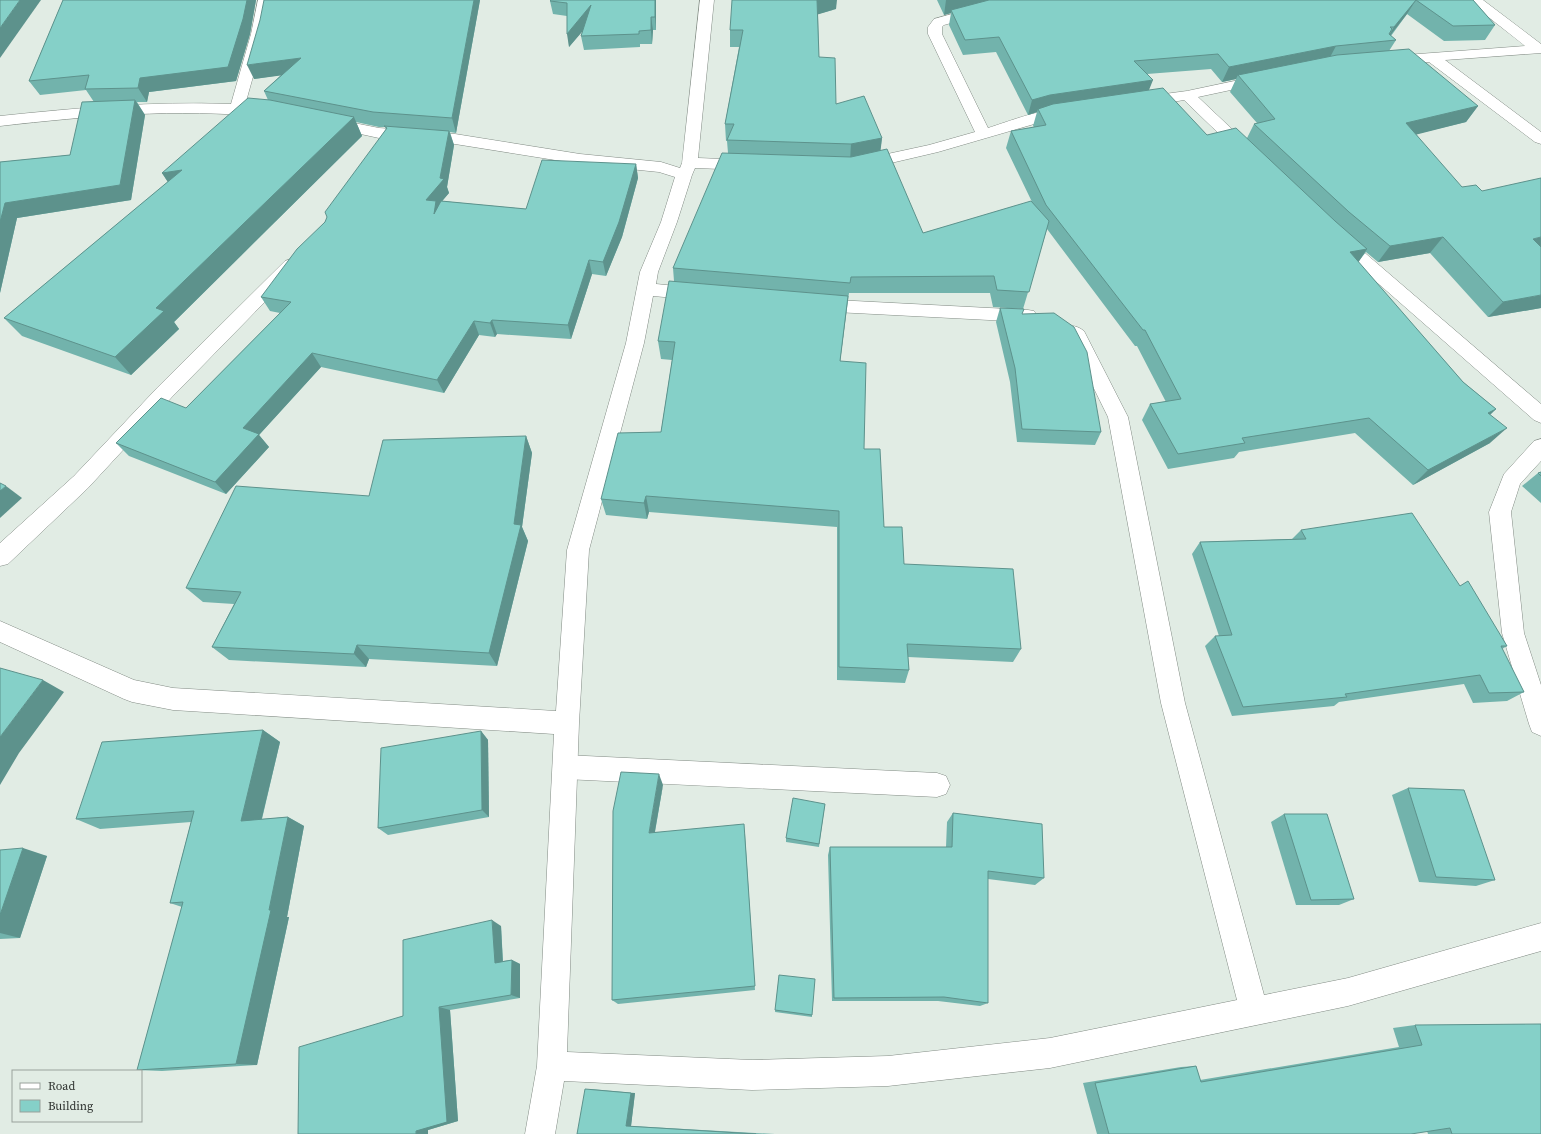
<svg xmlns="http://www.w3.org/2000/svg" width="1541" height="1134" font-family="'Source Serif 4',serif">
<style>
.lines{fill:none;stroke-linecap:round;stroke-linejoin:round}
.service-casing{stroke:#828b84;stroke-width:1}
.minor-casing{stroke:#828b84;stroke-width:1}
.service{fill:#fff;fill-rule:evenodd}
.minor{fill:#fff;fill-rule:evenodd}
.wall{fill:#72b3ac;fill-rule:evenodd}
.shaded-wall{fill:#5d928c}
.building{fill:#85d0c8;stroke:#5d928c}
</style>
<rect width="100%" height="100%" fill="#e1ece4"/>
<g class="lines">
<defs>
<path id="service" d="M 565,755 L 937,773 L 946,776 L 950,785 L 946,794 L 937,797 L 565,779 L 556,776 L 553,767 L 556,758 Z"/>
<g id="minor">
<path d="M 258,0 L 272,0 L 265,34 L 245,105 L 271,109 L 274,112 L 271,115 L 266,117 C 177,108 89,116 0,126 L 0,116 C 77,108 153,101 231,104 L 251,34 Z"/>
<path d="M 700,0 L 714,0 L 698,158 L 747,160 L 753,161 L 755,165 L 753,169 L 747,170 L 695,168 L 692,175 L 677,222 L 658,272 L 656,284 L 697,288 L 703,290 L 706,294 L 703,298 L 697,300 L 653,296 L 644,343 L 589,550 L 579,723 L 567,1052 L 752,1060 L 888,1056 L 1050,1038 L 1237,1000 L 1161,703 L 1108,417 L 1070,340 L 1063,332 L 1065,327 C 1073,325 1077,326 1084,331 L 1128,417 L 1185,703 L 1264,995 L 1348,978 L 1541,923 L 1541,951 L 1348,1006 L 1050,1068 L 888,1086 L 752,1090 L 564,1081 L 555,1134 L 525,1134 L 537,1066 L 554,734 L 173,710 L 132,702 L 124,699 L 0,642 L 0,621 L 134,680 L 173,688 L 556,711 L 567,550 L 626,343 L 640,272 L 661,222 L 675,177 L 659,172 L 580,164 L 455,144 L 379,138 L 324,126 L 321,123 L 324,120 L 329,118 L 379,128 L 455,134 L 580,154 L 661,162 L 680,168 L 682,163 Z"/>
<path d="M 1002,0 L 1024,0 L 1022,3 L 944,25 L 942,27 L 942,34 L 988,128 C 1007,122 1051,105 1069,110 L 1072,113 L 1069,116 L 1048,120 L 938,152 L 861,170 L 855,169 L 853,165 L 855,161 L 929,145 L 975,132 L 928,34 L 928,27 L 934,19 Z"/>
<path d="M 1467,0 L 1483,0 L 1541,44 L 1541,53 L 1445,60 L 1541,132 L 1541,144 L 1535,142 L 1429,62 L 1392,64 L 1387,63 L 1385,60 L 1387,57 L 1392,56 L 1525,46 Z"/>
<path d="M 1263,75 L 1268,76 L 1270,79 L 1268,82 L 1198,97 L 1252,148 L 1254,151 L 1252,154 L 1246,156 L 1240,154 L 1184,100 L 1142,107 L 1137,105 L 1134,102 L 1137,99 L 1142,97 L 1187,91 Z"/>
<path d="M 1338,233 L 1344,235 L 1541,404 L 1541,423 L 1534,420 L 1332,243 L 1329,239 L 1332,235 Z"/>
<path d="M 291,259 L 297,261 L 300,265 L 297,269 L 172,397 L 88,488 L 8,564 L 0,566 L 0,543 L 74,476 L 158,387 L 285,261 Z"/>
<path d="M 816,299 L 1028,310 L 1034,311 L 1037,316 L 1034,321 L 1028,322 L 816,311 L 810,309 L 807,305 L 810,301 Z"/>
<path d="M 1541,439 L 1541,461 L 1520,484 L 1511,512 L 1524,633 L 1541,685 L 1541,736 L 1532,732 L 1529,724 L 1502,633 L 1489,512 L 1504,474 L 1534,441 Z"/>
</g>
</defs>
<!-- service casing -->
<use href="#service" class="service-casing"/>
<!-- minor casing -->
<use href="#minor" class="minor-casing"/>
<!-- service -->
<use href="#service" class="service"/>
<!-- minor -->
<use href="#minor" class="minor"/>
</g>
<!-- wall -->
<g class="wall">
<path d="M 63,0 L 256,0 L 250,34 L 236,81 L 149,92 L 147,102 L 137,102 L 145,115 L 131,200 L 17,218 L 0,293 L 0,162 L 70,155 L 94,102 L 86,90 L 40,95 L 29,81 Z"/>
<path d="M 480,0 L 456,133 L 450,132 L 454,145 L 447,187 L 449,193 L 442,201 L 526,209 L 636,164 L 638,178 L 622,237 L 606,276 L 592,274 L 571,339 L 497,334 L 495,337 L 479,335 L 444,393 L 321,367 L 259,435 L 269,447 L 226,494 L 129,456 L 116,443 L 186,408 L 280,313 L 270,311 L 261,297 L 325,222 L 386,129 L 385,127 L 379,127 L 356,122 L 362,136 L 174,322 L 179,329 L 131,375 L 22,336 L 4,318 L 168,182 L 162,173 L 268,100 L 264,91 L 281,75 L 254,79 L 260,20 Z"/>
<path d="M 551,0 L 656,0 L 656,30 L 653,30 L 652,44 L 640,44 L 640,47 L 584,50 L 581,36 L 583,30 L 569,47 L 567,16 L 553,14 L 550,1 Z"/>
<path d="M 937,0 L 1473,0 L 1495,25 L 1485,40 L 1444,41 L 1407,14 L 1391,36 L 1396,40 L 1389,51 L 1478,106 L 1466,122 L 1416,134 L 1541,308 L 1488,317 L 1430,253 L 1378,262 L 1366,252 L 1358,262 L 1463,382 L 1496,409 L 1490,415 L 1490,443 L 1413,485 L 1355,433 L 1239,452 L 1234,458 L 1168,469 L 1142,420 L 1150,404 L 1166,402 L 1137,346 L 1135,346 L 1047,229 L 1023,309 L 993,307 L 990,293 L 849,293 L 840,361 L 864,449 L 884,527 L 904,564 L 1021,649 L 1013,662 L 908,657 L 909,670 L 905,683 L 837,680 L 837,527 L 649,512 L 647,519 L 606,515 L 601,499 L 661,432 L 672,360 L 661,359 L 658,341 L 674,281 L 673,268 L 728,153 L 727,141 L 726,141 L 725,124 L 739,47 L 730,47 L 730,30 L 836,9 L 818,14 L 819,57 L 836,104 L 882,138 L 880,151 L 923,233 L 1032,202 L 1006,148 L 1011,131 L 1034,127 L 1033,126 L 1037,112 L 1028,115 L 996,52 L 963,55 L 949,25 L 951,13 L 944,15 ZM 1211,69 L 1222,82 L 1236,79 L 1230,92 L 1257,123 L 1254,124 L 1247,138 L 1207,135 L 1149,91 L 1147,74 Z"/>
<path d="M 1000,308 L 1022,314 L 1101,432 L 1095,445 L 1017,442 L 1010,382 L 996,322 Z"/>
<path d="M 526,436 L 532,453 L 522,527 L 528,541 L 497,666 L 369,659 L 366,667 L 229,660 L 212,647 L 234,604 L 203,602 L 186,588 L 369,496 Z"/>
<path d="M 1541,472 L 1541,503 L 1522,486 L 1538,473 Z"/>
<path d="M 1301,530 L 1460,586 L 1507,646 L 1502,649 L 1524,692 L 1507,701 L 1473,703 L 1464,684 L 1339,702 L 1334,706 L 1232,716 L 1205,646 L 1215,636 L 1219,636 L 1192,554 L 1200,542 L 1292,539 Z"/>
<path d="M 263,730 L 280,742 L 262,819 L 288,817 L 304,826 L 287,917 L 289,917 L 257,1065 L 162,1071 L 137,1070 L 182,907 L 170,903 L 191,822 L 100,829 L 76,819 Z"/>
<path d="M 481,731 L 488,740 L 489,817 L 388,835 L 378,828 Z"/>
<path d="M 663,785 L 655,832 L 745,834 L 755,990 L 618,1004 L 612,1000 Z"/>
<path d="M 1408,788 L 1495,880 L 1476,886 L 1419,882 L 1392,795 Z"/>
<path d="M 825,804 L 819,847 L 786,842 L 786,838 Z"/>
<path d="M 953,813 L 1044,878 L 1035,885 L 988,879 L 988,1003 L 980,1006 L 938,1001 L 832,1001 L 828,855 L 830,847 L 946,847 L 947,822 Z"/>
<path d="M 1284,814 L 1354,899 L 1339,905 L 1296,905 L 1271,822 Z"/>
<path d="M 0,850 L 47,856 L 20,938 L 0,939 Z"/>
<path d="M 501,926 L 503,961 L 512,960 L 520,964 L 520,998 L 450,1010 L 458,1121 L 428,1130 L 428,1134 L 298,1134 L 403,1016 Z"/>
<path d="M 779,975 L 812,1015 L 812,1017 L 775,1012 Z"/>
<path d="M 1415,1025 L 1541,1134 L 1428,1134 L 1427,1131 L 1411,1134 L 1097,1134 L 1083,1083 L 1181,1067 L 1196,1066 L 1200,1080 L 1399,1047 L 1393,1028 Z"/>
<path d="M 590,1089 L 635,1093 L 631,1126 L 775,1134 L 577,1134 Z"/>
</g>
<!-- shaded-wall -->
<g class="shaded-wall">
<path d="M 20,0 L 41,0 L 0,58 L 0,28 Z"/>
<path d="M 247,0 L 256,0 L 250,34 L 236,81 L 149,92 L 147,102 L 138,88 L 140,78 Z"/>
<path d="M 474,0 L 480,0 L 456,133 L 452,118 Z"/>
<path d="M 655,0 L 656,0 L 656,30 L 655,17 Z"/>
<path d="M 817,0 L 837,0 L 836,9 L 816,15 Z"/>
<path d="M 946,0 L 996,0 L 951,10 L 951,13 L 944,15 Z"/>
<path d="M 1416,0 L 1407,14 L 1385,42 L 1394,27 Z"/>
<path d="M 591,5 L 594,18 L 569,47 L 567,34 Z"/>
<path d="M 651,17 L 653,30 L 652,44 L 651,30 Z"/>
<path d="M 1336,46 L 1328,61 L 1238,75 L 1236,79 L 1222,82 L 1229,67 Z"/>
<path d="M 301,58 L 307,72 L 254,79 L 247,65 Z"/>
<path d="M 1153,80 L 1147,95 L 1038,109 L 1037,112 L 1028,115 L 1032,100 L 1050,95 Z"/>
<path d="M 135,100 L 145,115 L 131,200 L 17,218 L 0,293 L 0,222 L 5,203 L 120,185 Z"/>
<path d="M 1478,106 L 1466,122 L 1395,140 L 1406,123 Z"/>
<path d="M 354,117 L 362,136 L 174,322 L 179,329 L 131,375 L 115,357 L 156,308 Z"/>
<path d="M 449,131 L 454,145 L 447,187 L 449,193 L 438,206 L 439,228 L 426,200 L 440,178 Z"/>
<path d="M 882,138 L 880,155 L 850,161 L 851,144 Z"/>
<path d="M 636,164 L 638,178 L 622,237 L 606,276 L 603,262 Z"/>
<path d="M 182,170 L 175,193 L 162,173 Z"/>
<path d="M 1443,237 L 1430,253 L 1378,262 L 1390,246 Z"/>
<path d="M 1541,237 L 1541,250 L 1533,239 Z"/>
<path d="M 1367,249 L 1356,266 L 1350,252 Z"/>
<path d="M 589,260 L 592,274 L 571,339 L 568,325 Z"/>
<path d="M 1541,295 L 1541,308 L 1488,317 L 1503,302 Z"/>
<path d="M 848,296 L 846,314 L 838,379 L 840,361 Z"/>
<path d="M 492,320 L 497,334 L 495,337 L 490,323 Z"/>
<path d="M 474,321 L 479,335 L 444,393 L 437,380 Z"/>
<path d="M 312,353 L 321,367 L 259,435 L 269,447 L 226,494 L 215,482 L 243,428 Z"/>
<path d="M 1496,409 L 1480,424 L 1488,413 Z"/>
<path d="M 1507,428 L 1490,443 L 1413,485 L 1428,470 Z"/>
<path d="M 526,436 L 532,453 L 522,527 L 528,541 L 497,666 L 489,653 L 514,524 Z"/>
<path d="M 6,486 L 22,498 L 0,518 L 0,491 Z"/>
<path d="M 646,496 L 649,512 L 647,519 L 644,503 Z"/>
<path d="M 357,645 L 369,659 L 366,667 L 354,654 Z"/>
<path d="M 43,680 L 64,692 L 19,753 L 0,785 L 0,737 Z"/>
<path d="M 263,730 L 280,742 L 259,830 L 241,821 Z"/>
<path d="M 481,731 L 488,740 L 489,817 L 482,810 Z"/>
<path d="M 659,774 L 663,785 L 653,842 L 649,833 Z"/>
<path d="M 288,817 L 304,826 L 287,917 L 289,917 L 257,1065 L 236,1064 L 269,910 Z"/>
<path d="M 23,848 L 47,856 L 20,938 L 0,933 L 0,915 Z"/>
<path d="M 492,920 L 501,926 L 503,967 L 495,963 Z"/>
<path d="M 512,960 L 520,964 L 520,998 L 511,995 Z"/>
<path d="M 439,1007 L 450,1010 L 458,1121 L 428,1130 L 428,1134 L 416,1134 Z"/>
<path d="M 631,1093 L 635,1093 L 631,1126 L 626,1126 Z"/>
</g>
<!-- building -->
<g class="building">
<path d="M 0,0 L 20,0 L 0,28 Z"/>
<path d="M 63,0 L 247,0 L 243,19 L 228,67 L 140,78 L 138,88 L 85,89 L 89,75 L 29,81 Z"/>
<path d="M 264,0 L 474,0 L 452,118 L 373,112 L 264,91 L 301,58 L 247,65 L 260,20 Z"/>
<path d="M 551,0 L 655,0 L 655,17 L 651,17 L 651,30 L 639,31 L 639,34 L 581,36 L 591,5 L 567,34 L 567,3 L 550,1 Z"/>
<path d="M 732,0 L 817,0 L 819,57 L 835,58 L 836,104 L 864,96 L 882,138 L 851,144 L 727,140 L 734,124 L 725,124 L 743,30 L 730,30 Z"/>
<path d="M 989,0 L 1416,0 L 1394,27 L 1390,27 L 1392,29 L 1389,34 L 1396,40 L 1336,46 L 1229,67 L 1218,54 L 1134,61 L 1153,80 L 1050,95 L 1032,100 L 999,37 L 965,40 L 951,10 Z"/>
<path d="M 1416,0 L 1473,0 L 1495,25 L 1453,26 Z"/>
<path d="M 1409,49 L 1478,106 L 1406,123 L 1462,187 L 1476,185 L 1482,191 L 1541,178 L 1541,237 L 1533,239 L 1541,247 L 1541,295 L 1503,302 L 1443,237 L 1390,246 L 1349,212 L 1254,124 L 1275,119 L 1238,75 L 1337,55 Z"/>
<path d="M 1163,88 L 1207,135 L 1236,128 L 1335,221 L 1367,249 L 1350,252 L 1463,382 L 1496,409 L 1488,413 L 1507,428 L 1428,470 L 1369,418 L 1242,438 L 1245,443 L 1178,454 L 1150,404 L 1181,399 L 1145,330 L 1143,330 L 1046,205 L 1011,131 L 1046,125 L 1038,109 L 1053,104 Z"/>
<path d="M 248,98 L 270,100 L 354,117 L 156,308 L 164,311 L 115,357 L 4,318 L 182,170 L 162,173 Z"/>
<path d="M 135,100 L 120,185 L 5,203 L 0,222 L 0,162 L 70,155 L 82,102 Z"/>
<path d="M 384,126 L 449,131 L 440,178 L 444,179 L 426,200 L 436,201 L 434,214 L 441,201 L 526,209 L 542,160 L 636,164 L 619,222 L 603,262 L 589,260 L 568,325 L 492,320 L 490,323 L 474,321 L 437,380 L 312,353 L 243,428 L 259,434 L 215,482 L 116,443 L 161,398 L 186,408 L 291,302 L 261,297 L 297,249 L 325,222 L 327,217 L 325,212 L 387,128 Z"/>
<path d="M 887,149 L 923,233 L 1031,201 L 1049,221 L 1029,292 L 997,290 L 994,276 L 851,277 L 850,283 L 673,268 L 722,153 L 851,157 Z"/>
<path d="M 669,281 L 848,296 L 840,361 L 866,363 L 864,449 L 880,449 L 884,527 L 902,527 L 904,564 L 1013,569 L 1021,649 L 907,644 L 909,670 L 839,667 L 839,511 L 646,496 L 644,503 L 601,499 L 618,433 L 661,432 L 675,342 L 658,341 Z"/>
<path d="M 1000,308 L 1024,309 L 1022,314 L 1054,313 L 1074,327 L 1087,352 L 1101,432 L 1022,429 L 1015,368 Z"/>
<path d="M 526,436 L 514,524 L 521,525 L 489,653 L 357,645 L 354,654 L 212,647 L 241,592 L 186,588 L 236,486 L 369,496 L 383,440 Z"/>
<path d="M 1541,472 L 1541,476 L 1538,473 Z"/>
<path d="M 0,483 L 6,486 L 0,491 Z"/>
<path d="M 1412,513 L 1460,586 L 1468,581 L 1507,646 L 1501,646 L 1524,692 L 1489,693 L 1480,675 L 1345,694 L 1347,697 L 1243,707 L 1215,636 L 1232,635 L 1200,542 L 1306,539 L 1301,530 Z"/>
<path d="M 0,668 L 43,680 L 0,737 Z"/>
<path d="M 263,730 L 241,821 L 288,817 L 269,910 L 271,910 L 236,1064 L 137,1070 L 183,902 L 170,903 L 194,811 L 76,819 L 102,742 Z"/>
<path d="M 481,731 L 482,810 L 378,828 L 381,748 Z"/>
<path d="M 621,772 L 659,774 L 649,833 L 744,824 L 755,986 L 612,1000 L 613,811 Z"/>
<path d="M 1408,788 L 1464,790 L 1495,880 L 1436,877 Z"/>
<path d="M 793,798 L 825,804 L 819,844 L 786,838 Z"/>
<path d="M 953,813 L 1042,824 L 1044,878 L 988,871 L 988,1003 L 944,997 L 834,998 L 830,847 L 952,847 Z"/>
<path d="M 1284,814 L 1327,814 L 1354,899 L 1311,900 Z"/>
<path d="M 23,848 L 0,915 L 0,850 Z"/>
<path d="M 492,920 L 495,963 L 512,960 L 511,995 L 439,1007 L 447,1122 L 416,1131 L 416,1134 L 298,1134 L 299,1047 L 403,1016 L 403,940 Z"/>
<path d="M 779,975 L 815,979 L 812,1015 L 775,1010 Z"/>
<path d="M 1541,1024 L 1541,1134 L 1452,1134 L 1450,1128 L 1411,1134 L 1109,1134 L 1095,1083 L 1196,1066 L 1201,1082 L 1422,1045 L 1415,1025 Z"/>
<path d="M 585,1089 L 631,1093 L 626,1126 L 756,1134 L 577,1134 Z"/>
</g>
<!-- legend -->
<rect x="12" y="1070" width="130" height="52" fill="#e1ece4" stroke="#99a19b"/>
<rect x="20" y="1083" width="20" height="6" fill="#ffffff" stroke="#99a19b"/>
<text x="48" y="1090" font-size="12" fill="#2c302d">Road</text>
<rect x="20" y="1100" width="20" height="12" fill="#85d0c8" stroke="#99a19b"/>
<text x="48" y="1110" font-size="12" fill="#2c302d">Building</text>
</svg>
